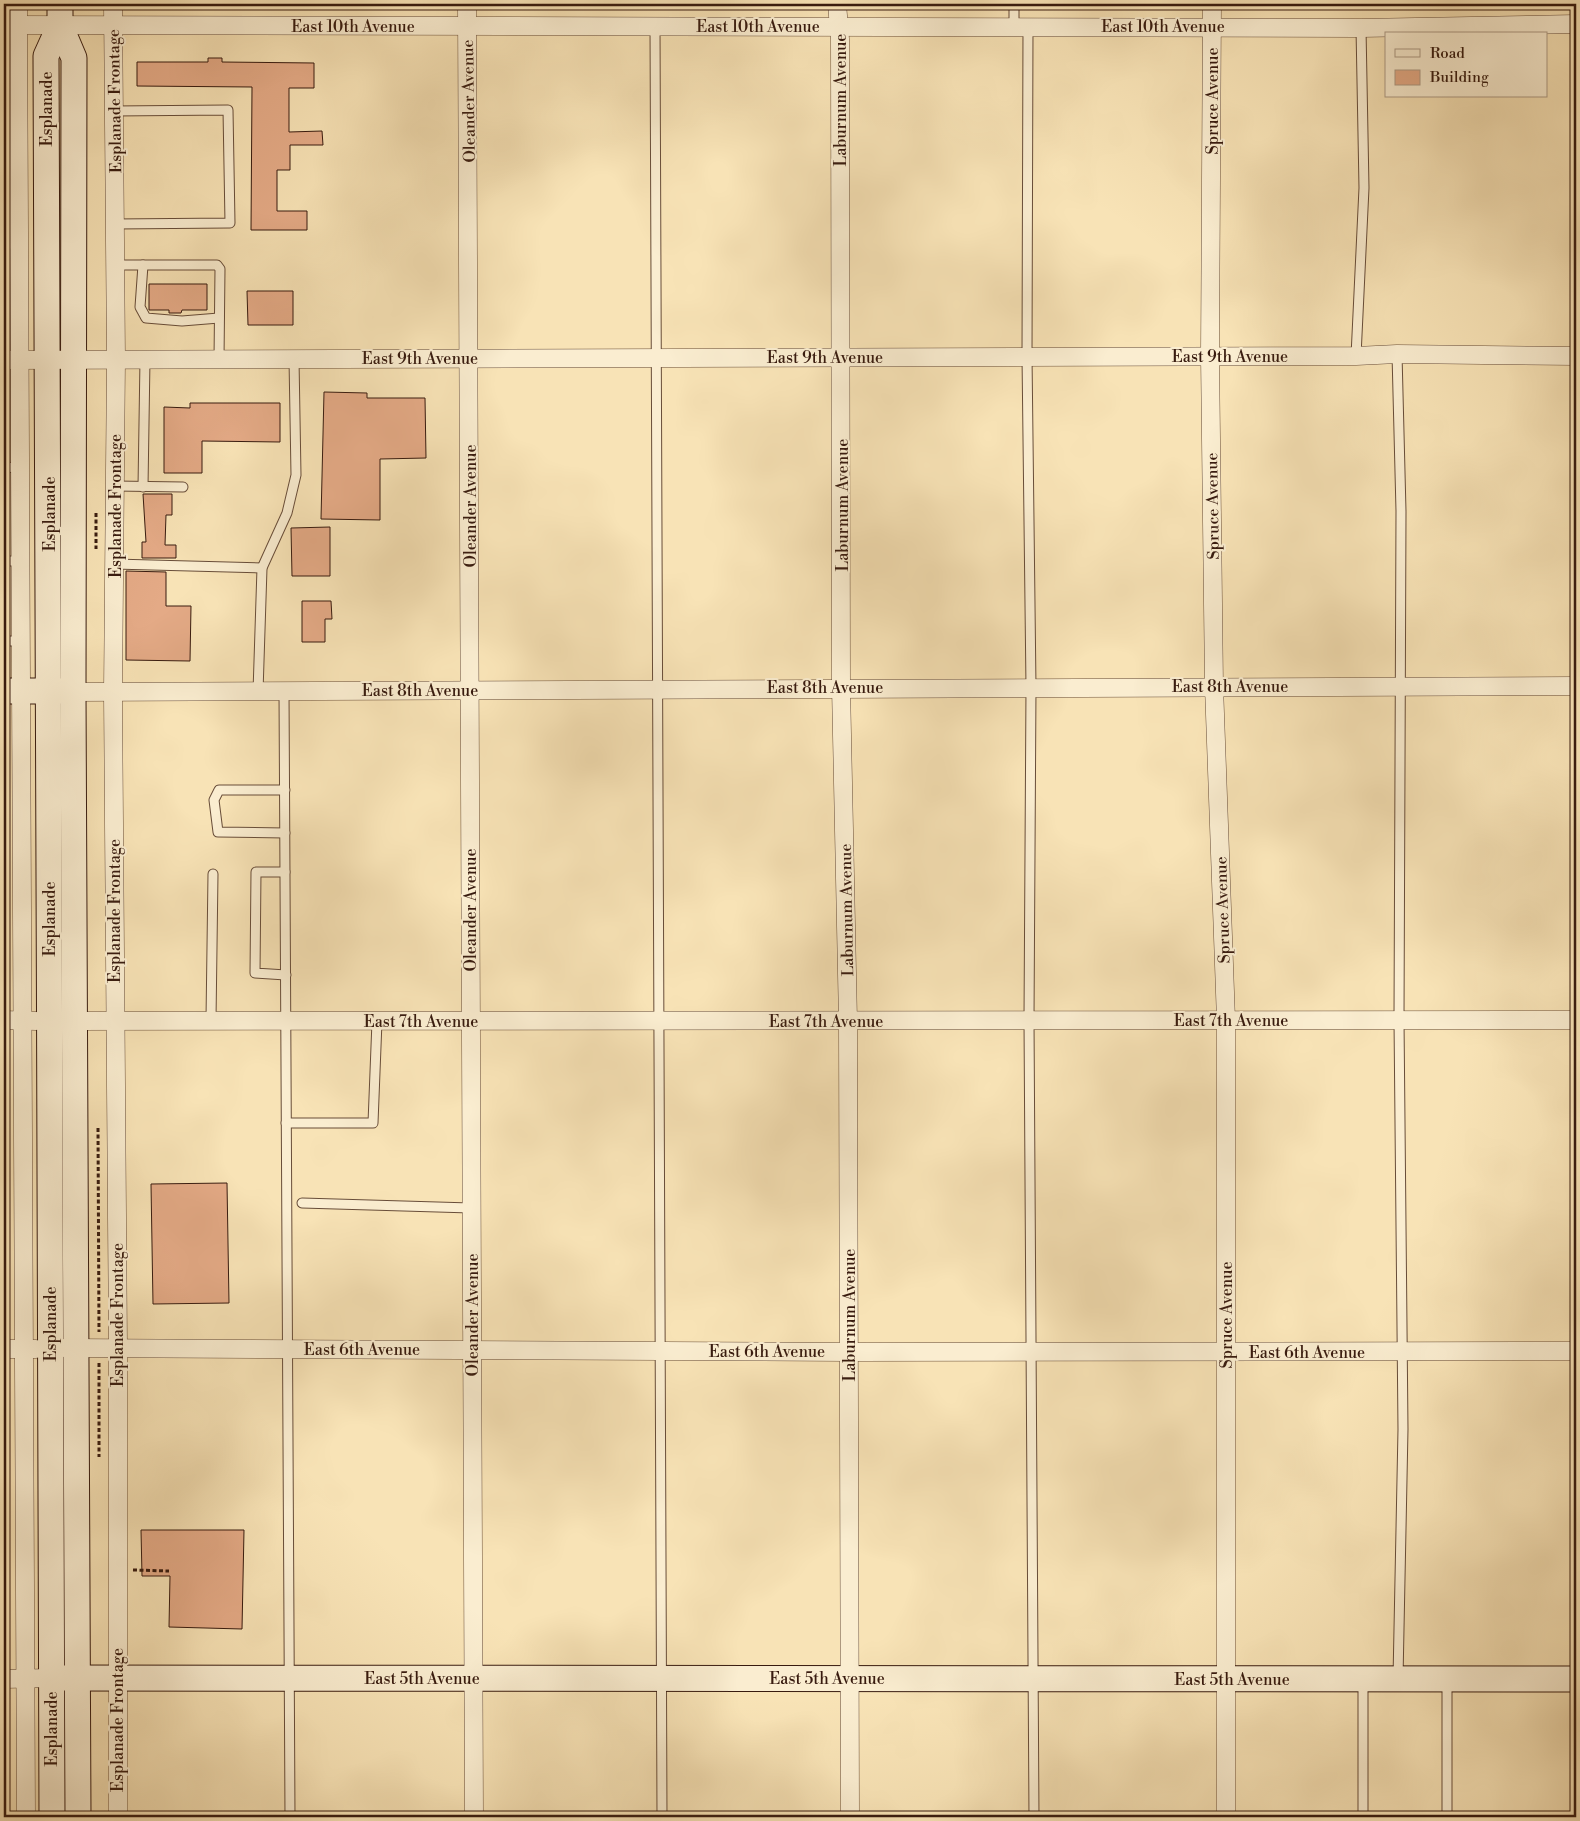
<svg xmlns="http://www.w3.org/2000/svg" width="1580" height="1821" font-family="'Libre Bodoni',serif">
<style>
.building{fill:#e4aa86;stroke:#381b0f}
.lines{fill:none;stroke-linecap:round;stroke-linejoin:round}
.lane-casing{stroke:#684d39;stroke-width:11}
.street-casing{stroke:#684d39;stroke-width:19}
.secondary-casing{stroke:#381b0f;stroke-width:27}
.path{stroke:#381b0f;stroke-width:3;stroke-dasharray:4 2.5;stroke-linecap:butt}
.lane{stroke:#faedd0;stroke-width:9}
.street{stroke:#faedd0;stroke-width:18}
.secondary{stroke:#faedd0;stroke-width:25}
.labels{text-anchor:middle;stroke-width:4;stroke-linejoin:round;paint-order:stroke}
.street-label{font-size:16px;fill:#381b0f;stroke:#faedd0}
</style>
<rect width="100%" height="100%" fill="#f8e3b6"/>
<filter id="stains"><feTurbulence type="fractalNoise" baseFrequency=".004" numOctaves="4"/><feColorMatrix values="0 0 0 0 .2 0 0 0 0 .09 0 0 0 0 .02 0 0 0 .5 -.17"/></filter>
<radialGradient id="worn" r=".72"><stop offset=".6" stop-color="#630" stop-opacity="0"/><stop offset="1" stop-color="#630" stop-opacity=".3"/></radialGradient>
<!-- building -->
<g class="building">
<path d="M 208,58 L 222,58 L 222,62 L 314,63 L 314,88 L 289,88 L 289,132 L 322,131 L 323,145 L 290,145 L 290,170 L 277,170 L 277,211 L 307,211 L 307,230 L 251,230 L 252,87 L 137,86 L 137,62 L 208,62 Z"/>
<path d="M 149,284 L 207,284 L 207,310 L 182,310 L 181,313 L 169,313 L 169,310 L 149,310 Z"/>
<path d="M 247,291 L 293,291 L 293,325 L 248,325 Z"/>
<path d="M 324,392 L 367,393 L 367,398 L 425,398 L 426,458 L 380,459 L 380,520 L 321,519 Z"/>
<path d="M 190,403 L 280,403 L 280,442 L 202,441 L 202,473 L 164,473 L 164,407 L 190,408 Z"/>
<path d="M 143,494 L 172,494 L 172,515 L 166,515 L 165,545 L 176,545 L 176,558 L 142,558 L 142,542 L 146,542 Z"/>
<path d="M 330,527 L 330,576 L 292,576 L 291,528 Z"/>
<path d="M 126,571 L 166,572 L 166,606 L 191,606 L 190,661 L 126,660 Z"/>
<path d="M 302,601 L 331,601 L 332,619 L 325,619 L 325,642 L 302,642 Z"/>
<path d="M 227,1183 L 229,1303 L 153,1304 L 151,1184 Z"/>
<path d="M 141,1530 L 244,1530 L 242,1629 L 169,1627 L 170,1576 L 142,1576 Z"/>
</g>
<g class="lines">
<defs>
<g id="lane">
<path d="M 655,26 L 662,1817"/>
<path d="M 1014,26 L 1014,4"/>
<path d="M 1028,27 L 1027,356 L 1031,687 L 1029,1020 L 1034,1817"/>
<path d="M 114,111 L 228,110 L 230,223 L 115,224"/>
<path d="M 4,170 L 20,170"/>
<path d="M 4,200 L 20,200"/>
<path d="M 4,244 L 20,244"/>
<path d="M 115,265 L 217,265 L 220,269 L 219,359"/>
<path d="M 143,265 L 140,307 L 146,318 L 182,321 L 219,318"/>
<path d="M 1397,354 L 1401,511 L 1399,1020 L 1403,1429 L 1398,1679"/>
<path d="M 1356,356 L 1364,188 L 1361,28"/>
<path d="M 4,467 L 21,468"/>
<path d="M 115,486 L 183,487"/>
<path d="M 143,487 L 145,359"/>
<path d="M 4,561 L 21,561"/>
<path d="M 114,564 L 262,568"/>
<path d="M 4,641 L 21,641"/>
<path d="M 284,691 L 290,1817"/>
<path d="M 258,692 L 262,568 L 287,513 L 296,475 L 294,359"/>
<path d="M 285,790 L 219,790 L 214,800 L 218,832 L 285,833"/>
<path d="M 285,872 L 256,872 L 255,973 L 286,975"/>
<path d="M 211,1020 L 213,874"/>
<path d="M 286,1123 L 373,1123 L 377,1021"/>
<path d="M 302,1203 L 471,1208"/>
<path d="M 1363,1817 L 1363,1682"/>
<path d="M 1447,1817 L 1447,1680"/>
</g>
<g id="street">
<path d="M 18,4 L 26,1817"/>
<path d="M 113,4 L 116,359 L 113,693 L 118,1348 L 118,1817"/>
<path d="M 467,4 L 474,1817"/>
<path d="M 837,4 L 840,39 L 841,687 L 848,1021 L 850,1817"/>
<path d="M 1212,4 L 1210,356 L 1214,686 L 1226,1020 L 1226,1817"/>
<path d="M 4,25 L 1361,28 L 1576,24"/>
<path d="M 4,360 L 1356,356 L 1397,354 L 1576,356"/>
<path d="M 73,692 L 1576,686"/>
<path d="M 4,1020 L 36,1021"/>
<path d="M 64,1021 L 1576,1020"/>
<path d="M 64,1348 L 849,1352 L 1576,1351"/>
<path d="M 4,1349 L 36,1349"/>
<path d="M 4,1679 L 51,1678"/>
</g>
<g id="secondary">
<path d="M 60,4 L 60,25 L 74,58 L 73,692 L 78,1817"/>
<path d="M 4,691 L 66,691"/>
<path d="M 61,1678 L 1576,1679"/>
<path d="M 52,1817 C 49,1230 50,643 46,56 L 60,25"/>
</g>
</defs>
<!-- lane casing -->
<use href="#lane" class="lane-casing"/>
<!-- street casing -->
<use href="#street" class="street-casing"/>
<!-- secondary casing -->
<use href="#secondary" class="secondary-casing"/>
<!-- path -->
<g class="path">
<path d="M 96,513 L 96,549"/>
<path d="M 98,1128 L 99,1332"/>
<path d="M 99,1363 L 99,1457"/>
<path d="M 133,1570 L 169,1571"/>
</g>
<!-- lane -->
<use href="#lane" class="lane"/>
<!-- street -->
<use href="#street" class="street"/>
<!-- secondary -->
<use href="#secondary" class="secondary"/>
</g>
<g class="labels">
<!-- street labels -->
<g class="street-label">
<text x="353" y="32">East 10th Avenue</text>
<text x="758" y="32">East 10th Avenue</text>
<text x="1163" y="32">East 10th Avenue</text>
<text transform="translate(840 100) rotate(-90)" y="6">Laburnum Avenue</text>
<text transform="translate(114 101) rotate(-91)" y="6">Esplanade Frontage</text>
<text transform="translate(468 101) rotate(-91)" y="6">Oleander Avenue</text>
<text transform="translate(1212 101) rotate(-90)" y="6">Spruce Avenue</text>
<text transform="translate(46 109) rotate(-90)" y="6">Esplanade</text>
<text x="1230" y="362">East 9th Avenue</text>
<text x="825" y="363">East 9th Avenue</text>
<text x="420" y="364">East 9th Avenue</text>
<text transform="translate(842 505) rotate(-90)" y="6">Laburnum Avenue</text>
<text transform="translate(115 506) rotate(-90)" y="6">Esplanade Frontage</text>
<text transform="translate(470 506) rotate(-90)" y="6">Oleander Avenue</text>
<text transform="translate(1212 506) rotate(-91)" y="6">Spruce Avenue</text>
<text transform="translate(49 514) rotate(-90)" y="6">Esplanade</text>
<text x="1230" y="692">East 8th Avenue</text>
<text x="825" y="693">East 8th Avenue</text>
<text x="420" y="696">East 8th Avenue</text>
<text transform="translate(470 910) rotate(-90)" y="6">Oleander Avenue</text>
<text transform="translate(846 910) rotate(-91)" y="6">Laburnum Avenue</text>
<text transform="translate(1222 910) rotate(-92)" y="6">Spruce Avenue</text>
<text transform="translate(114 911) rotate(-90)" y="6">Esplanade Frontage</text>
<text transform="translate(49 919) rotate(-90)" y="6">Esplanade</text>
<text x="1231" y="1026">East 7th Avenue</text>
<text x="421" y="1027">East 7th Avenue</text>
<text x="826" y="1027">East 7th Avenue</text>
<text transform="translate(117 1315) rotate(-90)" y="6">Esplanade Frontage</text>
<text transform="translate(472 1315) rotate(-90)" y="6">Oleander Avenue</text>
<text transform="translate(849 1315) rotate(-90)" y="6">Laburnum Avenue</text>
<text transform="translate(1226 1315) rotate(-90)" y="6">Spruce Avenue</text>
<text transform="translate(50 1324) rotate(-90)" y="6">Esplanade</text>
<text x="362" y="1355">East 6th Avenue</text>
<text x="767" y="1357">East 6th Avenue</text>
<text x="1307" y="1358">East 6th Avenue</text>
<text x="422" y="1684">East 5th Avenue</text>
<text x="827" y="1684">East 5th Avenue</text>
<text x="1232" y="1685">East 5th Avenue</text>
<text transform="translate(117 1720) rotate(-90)" y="6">Esplanade Frontage</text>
<text transform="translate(51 1729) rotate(-90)" y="6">Esplanade</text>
</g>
</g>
<!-- margin -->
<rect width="1580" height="1821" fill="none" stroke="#f8e3b6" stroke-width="20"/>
<rect x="5" y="5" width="1570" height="1811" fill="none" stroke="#381b0f" stroke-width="2.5"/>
<rect x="10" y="10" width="1560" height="1801" fill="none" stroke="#381b0f"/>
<!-- legend -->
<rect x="1385" y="32" width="162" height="65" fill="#faedd0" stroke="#ac9983"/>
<rect x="1395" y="49" width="25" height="8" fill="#faedd0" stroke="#ac9983"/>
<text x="1430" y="58" font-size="15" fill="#381b0f">Road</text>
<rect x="1395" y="70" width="25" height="15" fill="#e4aa86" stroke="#ac9983"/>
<text x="1430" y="82" font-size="15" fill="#381b0f">Building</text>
<rect width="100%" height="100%" filter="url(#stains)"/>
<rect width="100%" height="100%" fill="url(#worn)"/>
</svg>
